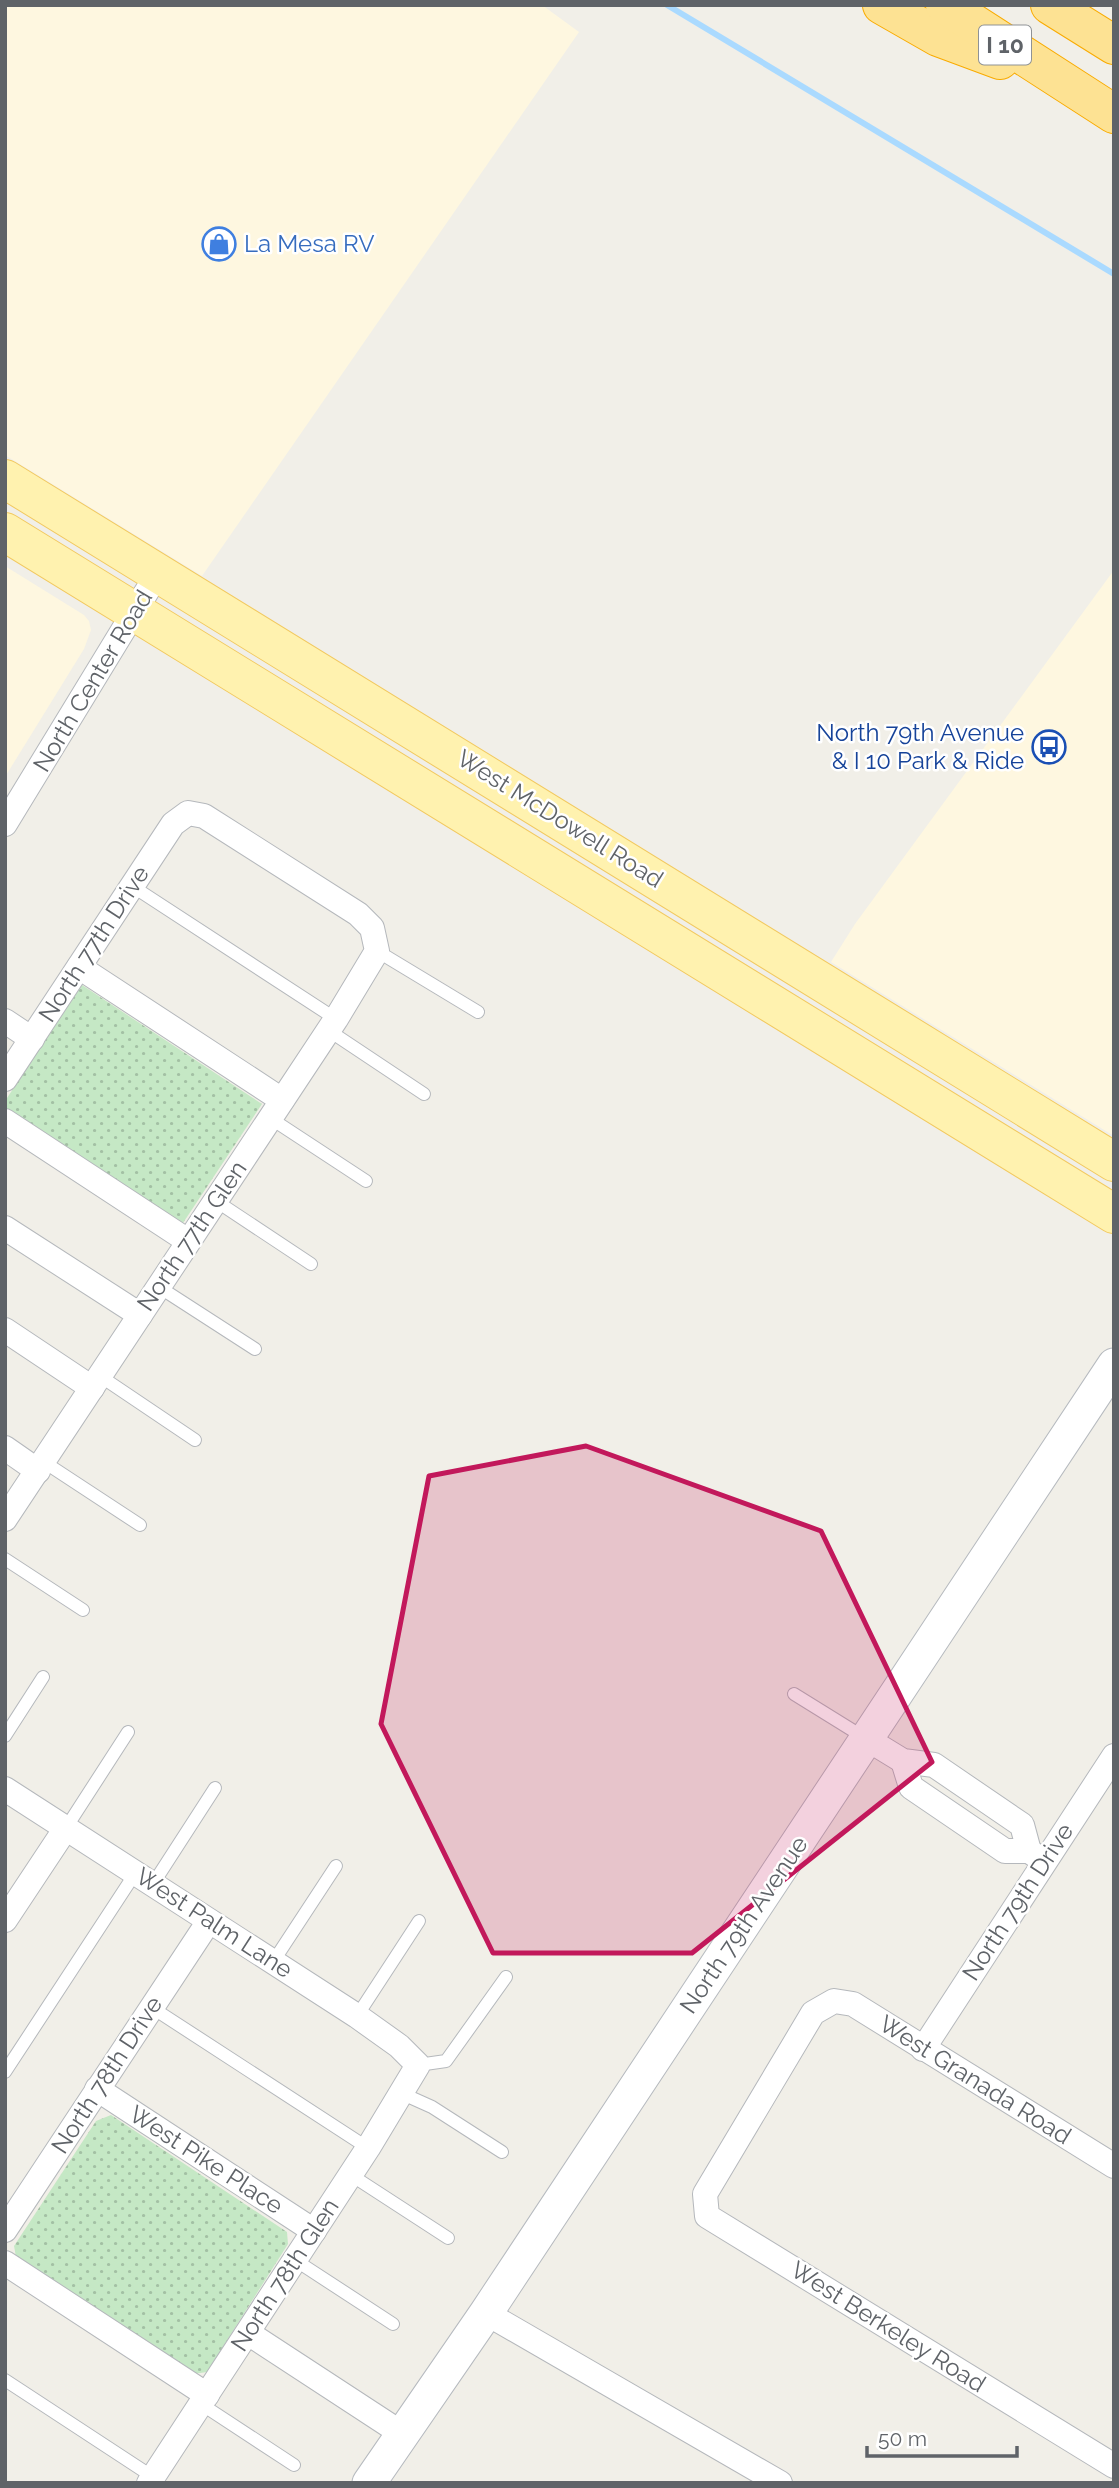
<svg xmlns="http://www.w3.org/2000/svg" width="1119" height="2488" font-family="Raleway,sans-serif">
<style>
.commercial{fill:#fef7e0}
.park{fill:url(#park-dots)}
.lines{fill:none;stroke-linecap:round;stroke-linejoin:round}
.stream{stroke:#aadaff;stroke-width:6}
.lane-casing{stroke:#b5b8bc;stroke-width:14}
.street-casing{stroke:#b5b8bc;stroke-width:26}
.secondary-casing{stroke:#b6babf;stroke-width:35}
.primary-casing{stroke:#f2c960;stroke-width:40}
.highway-casing{stroke:#f9ab00;stroke-width:40}
.lane{stroke:#fff;stroke-width:12}
.street{stroke:#fff;stroke-width:24}
.secondary{stroke:#fff;stroke-width:33}
.primary{stroke:#fff2af;stroke-width:38}
.highway{stroke:#fde293;stroke-width:38}
.marked{fill:#c2185b;fill-opacity:0.2;stroke:#c2185b;stroke-width:5;stroke-linejoin:round}
.labels{text-anchor:middle;stroke-width:5;stroke-linejoin:round;paint-order:stroke}
.shield{fill:#fff;stroke:#8f9295;stroke-width:2}
.shield-label{font-size:23px;font-weight:bold;fill:#5f6368}
.shop-label{font-size:24px;fill:#366cbe;stroke:#fff;text-anchor:start}
.street-label{font-size:24px;fill:#5f6368;stroke:#fff}
.transit-label{font-size:24px;fill:#164399;stroke:#fff;text-anchor:end}
</style>
<defs>
<pattern id="park-dots" width="8" height="8" patternUnits="userSpaceOnUse" patternTransform="scale(1.75)"><rect width="8" height="8" fill="#c5e8c5"/><path d="M2 2h.1M6 6h.1" fill="none" stroke="#a3c0a4" stroke-width="1.8" stroke-linecap="round"/></pattern>
</defs>
<rect width="100%" height="100%" fill="#f1efe8"/>
<!-- commercial -->
<g class="commercial">
<path d="M 5,5 L 542,5 L 579,32 L 202,576 L 5,455 Z"/>
<path d="M 5,566 L 84,615 L 89,621 L 91,630 L 84,649 L 5,777 Z"/>
<path d="M 1114,570 L 1114,1136 L 831,962 L 855,924 Z"/>
</g>
<!-- park -->
<g class="park">
<path d="M 82,985 L 262,1104 L 181,1226 L 5,1109 L 5,1101 Z"/>
<path d="M 111,2115 L 287,2232 L 288,2244 L 207,2372 L 193,2374 L 16,2257 L 14,2246 L 96,2121 Z"/>
</g>
<g class="lines">
<!-- stream -->
<path class="stream" d="M 667,5 L 1114,274"/>
<defs>
<g id="lane">
<path d="M 132,886 L 336,1019"/>
<path d="M 377,951 L 478,1012"/>
<path d="M 328,1030 L 424,1094"/>
<path d="M 270,1118 L 366,1181"/>
<path d="M 216,1201 L 311,1264"/>
<path d="M 159,1287 L 255,1349"/>
<path d="M 100,1376 L 195,1440"/>
<path d="M 44,1462 L 140,1525"/>
<path d="M 5,1559 L 83,1610"/>
<path d="M 794,1694 L 865,1738"/>
<path d="M 5,1736 L 43,1677"/>
<path d="M 66,1828 L 128,1732"/>
<path d="M 153,1884 L 215,1788"/>
<path d="M 273,1962 L 336,1866"/>
<path d="M 151,2007 L 368,2148"/>
<path d="M 357,2016 L 419,1921"/>
<path d="M 418,2065 L 446,2061 L 506,1977"/>
<path d="M 5,2072 L 136,1872"/>
<path d="M 403,2094 L 432,2107 L 502,2152"/>
<path d="M 351,2175 L 448,2238"/>
<path d="M 295,2260 L 393,2324"/>
<path d="M 5,2380 L 153,2477"/>
<path d="M 201,2404 L 294,2465"/>
</g>
<g id="street">
<path d="M 5,824 L 158,573"/>
<path d="M 79,967 L 282,1100"/>
<path d="M 5,1021 L 32,1039"/>
<path d="M 5,1079 L 173,824 L 188,813 L 204,816 L 358,914 L 372,928 L 377,951 L 336,1019 L 5,1519"/>
<path d="M 5,1121 L 188,1241"/>
<path d="M 5,1228 L 140,1315"/>
<path d="M 5,1330 L 92,1388"/>
<path d="M 5,1448 L 38,1471"/>
<path d="M 867,1739 L 903,1761 L 934,1765 L 1022,1825 L 1029,1851"/>
<path d="M 903,1761 L 911,1787 L 1005,1851 L 1029,1851 L 1042,1860"/>
<path d="M 5,1789 L 357,2016 L 399,2046 L 418,2065 L 368,2148 L 149,2483"/>
<path d="M 5,1920 L 66,1828"/>
<path d="M 923,2049 L 1114,1756"/>
<path d="M 97,2089 L 314,2231"/>
<path d="M 1114,2166 L 853,2004 L 834,2001 L 813,2013 L 705,2194 L 707,2216 L 1114,2466"/>
<path d="M 5,2230 L 209,1921"/>
<path d="M 5,2263 L 207,2395"/>
<path d="M 486,2313 L 780,2483"/>
<path d="M 248,2333 L 401,2433"/>
</g>
<path id="secondary" d="M 369,2483 L 486,2313 L 1114,1365"/>
<g id="primary">
<path d="M 5,479 L 1114,1162"/>
<path d="M 5,532 L 1114,1214"/>
</g>
<g id="highway">
<path d="M 882,5 L 938,37 L 1000,60"/>
<path d="M 945,5 L 1114,114"/>
<path d="M 1050,5 L 1114,45"/>
</g>
</defs>
<!-- lane casing -->
<use href="#lane" class="lane-casing"/>
<!-- street casing -->
<use href="#street" class="street-casing"/>
<!-- secondary casing -->
<use href="#secondary" class="secondary-casing"/>
<!-- primary casing -->
<use href="#primary" class="primary-casing"/>
<!-- highway casing -->
<use href="#highway" class="highway-casing"/>
<!-- lane -->
<use href="#lane" class="lane"/>
<!-- street -->
<use href="#street" class="street"/>
<!-- secondary -->
<use href="#secondary" class="secondary"/>
<!-- primary -->
<use href="#primary" class="primary"/>
<!-- highway -->
<use href="#highway" class="highway"/>
</g>
<!-- marked area -->
<path class="marked" d="M 586,1446 L 821,1531 L 932,1762 L 692,1953 L 493,1953 L 381,1724 L 429,1476 Z"/>
<!-- icons -->
<defs>
<symbol id="shop-ring" viewBox="-11 -11 22 22"><circle r="9.5" fill="#fff" stroke="#3f7fe0" stroke-width="1.5"/><path d="M-5-2.5h2.3a2.7 3.5 0 0 1 5.4 0H5L5.5 6h-11ZM-1.5-2.5h3a1.5 2.3 0 0 0-3 0Z" fill="#3f7fe0"/></symbol>
<symbol id="bus-ring" viewBox="-11 -11 22 22"><circle r="9.5" fill="#fff" stroke="#1a4fb4" stroke-width="1.5"/><path d="M-5-6H5V4H4V6H2V4H-2V6H-4V4H-5ZM-3.5-4V0h7V-4ZM-3.5 1.2v1.5H-2V1.2ZM2 1.2v1.5H3.5V1.2Z" fill="#1a4fb4"/></symbol>
</defs>
<g fill-rule="evenodd">
<use href="#shop-ring" x="200" y="225" width="38" height="38"/>
<use href="#bus-ring" x="1030" y="728" width="38" height="38"/>
</g>
<g class="labels">
<!-- shield labels -->
<rect class="shield" x="979" y="25.5" width="52" height="39" rx="5"/>
<g class="shield-label">
<text x="1005" y="53">I 10</text>
</g>
<!-- shop labels -->
<g class="shop-label">
<text x="244" y="252">La Mesa RV</text>
</g>
<!-- street labels -->
<g class="street-label">
<text transform="translate(93 681) rotate(-59)" y="8">North Center Road</text>
<text transform="translate(560 819) rotate(32)" y="8">West McDowell Road</text>
<text transform="translate(94 944) rotate(-57)" y="8">North 77th Drive</text>
<text transform="translate(192 1236) rotate(-56)" y="8">North 77th Glen</text>
<text transform="translate(1018 1902) rotate(-57)" y="8">North 79th Drive</text>
<text transform="translate(214 1923) rotate(33)" y="8">West Palm Lane</text>
<text transform="translate(744 1925) rotate(-56)" y="8">North 79th Avenue</text>
<text transform="translate(107 2075) rotate(-57)" y="8">North 78th Drive</text>
<text transform="translate(975 2080) rotate(32)" y="8">West Granada Road</text>
<text transform="translate(206 2160) rotate(33)" y="8">West Pike Place</text>
<text transform="translate(285 2275) rotate(-57)" y="8">North 78th Glen</text>
<text transform="translate(888 2327) rotate(32)" y="8">West Berkeley Road</text>
</g>
<!-- transit labels -->
<g class="transit-label">
<text x="1024" y="741">North 79th Avenue<tspan x="1024" dy="28">&amp; I 10 Park &amp; Ride</tspan></text>
</g>
</g>
<!-- border -->
<rect width="1119" height="2488" fill="none" stroke="#5f6368" stroke-width="14"/>
<!-- scale -->
<path d="M867 2446v10h150v-10" fill="none" stroke="#5f6368" stroke-width="3.5"/>
<text x="878" y="2446" font-size="21" fill="#5f6368" stroke="#ffffff" stroke-width="5" paint-order="stroke">50 m</text>
</svg>
